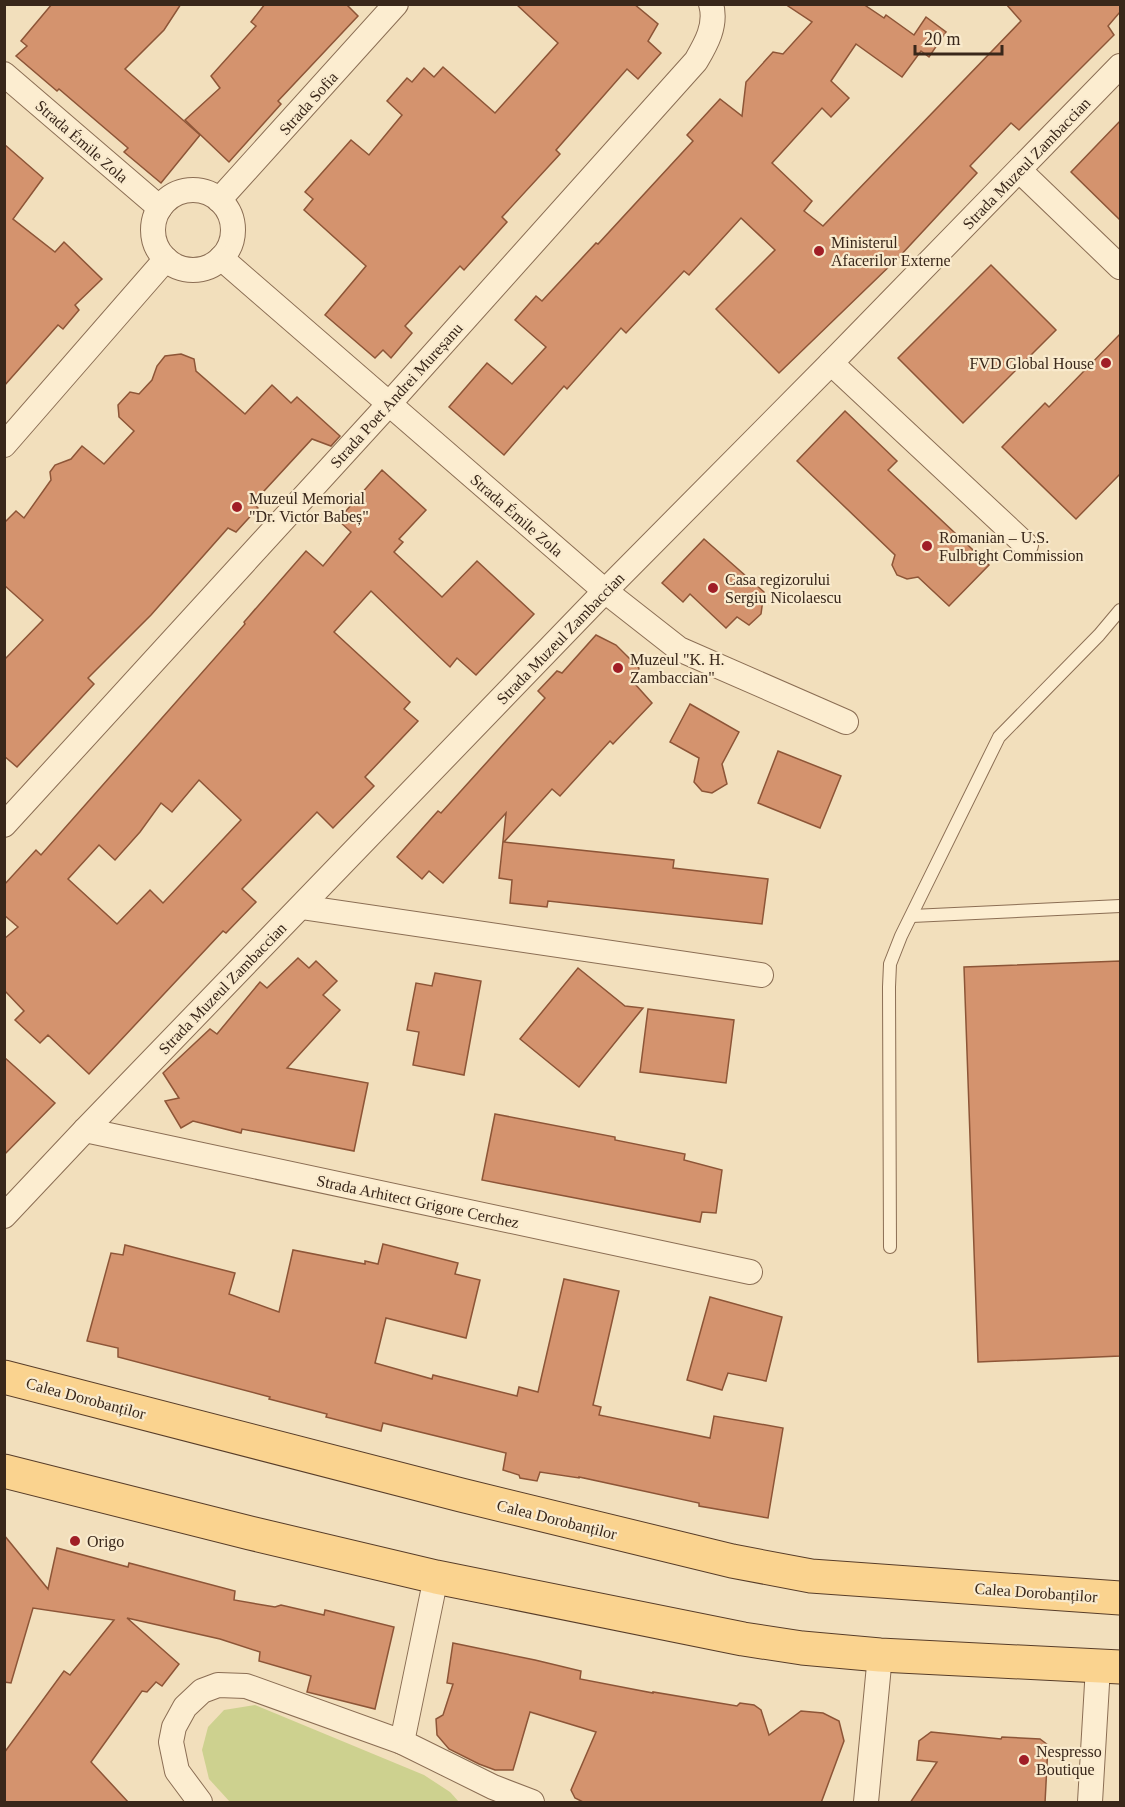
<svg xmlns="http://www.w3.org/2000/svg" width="1125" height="1807" font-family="'Times New Roman',serif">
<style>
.green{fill:#cdd18f}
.building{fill:#d4936e;stroke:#8d5537;stroke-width:1.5;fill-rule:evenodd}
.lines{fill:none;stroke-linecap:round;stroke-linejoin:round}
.lane-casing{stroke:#8b6e54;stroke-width:14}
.street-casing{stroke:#8b6e54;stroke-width:26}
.primary-casing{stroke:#583d29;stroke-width:35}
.lane{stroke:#fcedd0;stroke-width:12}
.street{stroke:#fcedd0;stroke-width:24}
.primary{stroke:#fad38f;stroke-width:33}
.poi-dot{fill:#a01e26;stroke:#f9eacd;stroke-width:2}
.labels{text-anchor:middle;stroke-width:4.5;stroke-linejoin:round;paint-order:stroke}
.street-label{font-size:16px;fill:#39271a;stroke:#f9eacd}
.poi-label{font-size:16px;fill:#39271a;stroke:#f9eacd;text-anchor:start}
</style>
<rect width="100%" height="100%" fill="#f2dfbc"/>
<!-- green -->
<path class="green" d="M 255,1705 L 424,1775 L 450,1792 L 459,1802 L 230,1802 L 209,1779 L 202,1750 L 208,1727 L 224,1710 Z"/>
<!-- building -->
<g class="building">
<path d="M 52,4 L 181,4 L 164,30 L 125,69 L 200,135 L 161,183 L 124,152 L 128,148 L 59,89 L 57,91 L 16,56 L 27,46 L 21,41 Z"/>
<path d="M 265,4 L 346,4 L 358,16 L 278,101 L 281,104 L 229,162 L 185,120 L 220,88 L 211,76 L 256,26 L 251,22 Z"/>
<path d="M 516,4 L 634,4 L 658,24 L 648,41 L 661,53 L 638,79 L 627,69 L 556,150 L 560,154 L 502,217 L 507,222 L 464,270 L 460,266 L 405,326 L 412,333 L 391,358 L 383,350 L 375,358 L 325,315 L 366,266 L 304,210 L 313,199 L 305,192 L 351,140 L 369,155 L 402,115 L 387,101 L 407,78 L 412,82 L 424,68 L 434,77 L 443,67 L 495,113 L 558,43 Z"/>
<path d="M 785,4 L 863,4 L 884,18 L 886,15 L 914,35 L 926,17 L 946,32 L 929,57 L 921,51 L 902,77 L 856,44 L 831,81 L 849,98 L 831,117 L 822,108 L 772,163 L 812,201 L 804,211 L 823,226 L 1021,21 L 1006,4 L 1120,4 L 1120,12 L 1108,26 L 1114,35 L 1019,130 L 1011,123 L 970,166 L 977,173 L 899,257 L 779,373 L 716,309 L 775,250 L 741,218 L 689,275 L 684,271 L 626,333 L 621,328 L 567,389 L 564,386 L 504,455 L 449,407 L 487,363 L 512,384 L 546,347 L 515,320 L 536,296 L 542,301 L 596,243 L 598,244 L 693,141 L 687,135 L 720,99 L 742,116 L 746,82 L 773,52 L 783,54 L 812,22 Z"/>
<path d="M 1120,121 L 1120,220 L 1071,172 Z"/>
<path d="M 4,144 L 43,178 L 13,219 L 55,252 L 64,242 L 102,279 L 75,305 L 79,310 L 63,329 L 58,325 L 4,386 Z"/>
<path d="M 991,265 L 1056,330 L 963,423 L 898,358 Z"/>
<path d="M 1120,334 L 1120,474 L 1076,519 L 1002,447 L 1045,403 L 1049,407 Z"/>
<path d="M 181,354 L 194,359 L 196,371 L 245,414 L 272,385 L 291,403 L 297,397 L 340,436 L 331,446 L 312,439 L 253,503 L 258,508 L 236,532 L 228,528 L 151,615 L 88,678 L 94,684 L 17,767 L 4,756 L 4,660 L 43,620 L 4,585 L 4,523 L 16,511 L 24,518 L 51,480 L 50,472 L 55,465 L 71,459 L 82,446 L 104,464 L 134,431 L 119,417 L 118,405 L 130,392 L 139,394 L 152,380 L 157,366 L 165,356 Z"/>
<path d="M 845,411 L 897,461 L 888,470 L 989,565 L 949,606 L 918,577 L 907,579 L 897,575 L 892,565 L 895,555 L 797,461 Z"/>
<path d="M 382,470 L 426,510 L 399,539 L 403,542 L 394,552 L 442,597 L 477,561 L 534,614 L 476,675 L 457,658 L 450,667 L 371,591 L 334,632 L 410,702 L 404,709 L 418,721 L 365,777 L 374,786 L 333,828 L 317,812 L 242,889 L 256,902 L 226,933 L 223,931 L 89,1074 L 48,1035 L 40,1043 L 15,1020 L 24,1011 L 4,990 L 4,939 L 18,927 L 4,915 L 4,885 L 36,850 L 41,855 L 245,624 L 244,622 L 306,551 L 323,566 L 351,532 L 338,520 ZM 199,780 L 241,820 L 163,903 L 150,890 L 117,924 L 68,879 L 99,845 L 115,860 L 140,832 L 161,803 L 172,812 Z"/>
<path d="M 704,539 L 764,592 L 761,614 L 749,625 L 737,617 L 726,628 L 690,594 L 683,602 L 662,583 Z"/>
<path d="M 596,635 L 616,645 L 639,668 L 635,684 L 652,703 L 613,744 L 610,741 L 560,796 L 552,789 L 504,842 L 674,860 L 673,868 L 768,879 L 762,924 L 548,901 L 547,907 L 510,903 L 512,880 L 499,878 L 506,813 L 443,883 L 429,871 L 422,879 L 397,857 L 438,811 L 441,813 L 545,698 L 538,691 L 557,671 L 562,673 Z"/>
<path d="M 690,704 L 739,732 L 722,764 L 727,784 L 712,793 L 702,791 L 694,782 L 699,758 L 670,742 Z"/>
<path d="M 778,751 L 841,776 L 820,828 L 758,803 Z"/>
<path d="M 298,958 L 309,968 L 316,961 L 337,981 L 323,995 L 340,1010 L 287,1068 L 368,1083 L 354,1151 L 242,1129 L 241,1133 L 193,1121 L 181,1128 L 165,1101 L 179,1098 L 163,1073 L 210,1029 L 217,1034 L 260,982 L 267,988 Z"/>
<path d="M 1120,961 L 1120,1356 L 978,1362 L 964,967 Z"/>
<path d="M 578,968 L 625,1006 L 643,1008 L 579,1087 L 520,1039 Z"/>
<path d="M 435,973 L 481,981 L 464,1075 L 413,1065 L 419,1032 L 407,1030 L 416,983 L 432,986 Z"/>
<path d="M 648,1009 L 734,1020 L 726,1083 L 640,1072 Z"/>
<path d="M 4,1057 L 55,1103 L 4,1155 Z"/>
<path d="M 495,1114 L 615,1137 L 615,1140 L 685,1154 L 684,1160 L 722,1170 L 716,1213 L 702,1212 L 700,1222 L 482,1180 Z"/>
<path d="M 383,1244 L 458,1263 L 455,1274 L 480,1280 L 466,1338 L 386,1318 L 375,1363 L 432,1379 L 433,1375 L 517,1396 L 519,1387 L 538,1392 L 564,1279 L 619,1291 L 593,1405 L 601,1407 L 599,1415 L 710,1438 L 714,1416 L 783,1428 L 768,1518 L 699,1506 L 699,1503 L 579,1477 L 579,1478 L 540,1472 L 537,1481 L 520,1478 L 519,1475 L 503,1470 L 506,1453 L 383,1423 L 381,1431 L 326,1417 L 327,1414 L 269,1399 L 270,1397 L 118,1357 L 118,1348 L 87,1341 L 111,1253 L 123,1255 L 125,1245 L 235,1273 L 229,1294 L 279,1312 L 293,1250 L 365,1264 L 365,1261 L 378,1264 Z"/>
<path d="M 710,1297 L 782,1317 L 766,1381 L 728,1373 L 722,1390 L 687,1380 Z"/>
<path d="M 4,1535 L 48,1589 L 57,1548 L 128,1567 L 129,1563 L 235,1591 L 234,1600 L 275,1607 L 281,1605 L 324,1615 L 325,1610 L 394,1627 L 375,1709 L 307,1692 L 311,1676 L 259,1661 L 260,1652 L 220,1639 L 127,1618 L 179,1664 L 162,1686 L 156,1682 L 147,1692 L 142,1691 L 91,1762 L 129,1803 L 4,1803 L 4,1753 L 64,1671 L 70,1675 L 114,1620 L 33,1608 L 11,1683 L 4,1682 Z"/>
<path d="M 453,1643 L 535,1660 L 581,1671 L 580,1679 L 653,1693 L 653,1692 L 737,1706 L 740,1703 L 754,1705 L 761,1710 L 769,1735 L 801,1711 L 823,1713 L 839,1721 L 844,1741 L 821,1803 L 585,1803 L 575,1798 L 571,1790 L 596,1732 L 530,1712 L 513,1770 L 495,1770 L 479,1764 L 449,1749 L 437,1735 L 436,1719 L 443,1715 L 453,1684 L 447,1683 Z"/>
<path d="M 931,1732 L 1001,1739 L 1002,1737 L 1040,1739 L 1048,1745 L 1045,1803 L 910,1803 L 937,1762 L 917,1760 L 919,1741 Z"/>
</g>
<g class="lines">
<defs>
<g id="lane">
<path d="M 912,916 L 1120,906"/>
<path d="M 890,1247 L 889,987 L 890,964 L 901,936 L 999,737 L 1099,635 L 1120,610"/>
</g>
<g id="street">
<path d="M 4,74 L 160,208"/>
<path d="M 1020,171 L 1120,267"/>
<circle cx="193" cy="230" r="40"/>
<path d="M 219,200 L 396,4"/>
<path d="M 221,258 L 605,591 L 679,649 L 846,722"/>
<path d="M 831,363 L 1026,545"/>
<path d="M 4,445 L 166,259"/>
<path d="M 4,825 L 388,405 L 696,61 C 706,44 717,25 711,4"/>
<path d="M 301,907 L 761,975"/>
<path d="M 85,1130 L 750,1272"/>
<path d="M 4,1216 L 85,1130 L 605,591 L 831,363 L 1120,66"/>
<path d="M 402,1742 L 436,1577"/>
<path d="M 200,1802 L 177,1771 L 171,1742 L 174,1727 L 185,1707 L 202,1691 L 218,1685 L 246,1686 L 402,1742 L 493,1787 L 532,1802"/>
<path d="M 866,1802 L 880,1655"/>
<path d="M 1090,1802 L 1098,1667"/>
</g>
<g id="primary">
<path d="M 4,1377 L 461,1495 L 732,1561 L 811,1576 L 1120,1598"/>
<path d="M 4,1471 L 250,1533 L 436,1577 L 743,1639 L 802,1648 L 880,1655 L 1120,1667"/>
</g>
</defs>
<!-- lane casing -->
<use href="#lane" class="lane-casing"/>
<!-- street casing -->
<use href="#street" class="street-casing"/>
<!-- primary casing -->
<use href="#primary" class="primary-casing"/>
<!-- lane -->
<use href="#lane" class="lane"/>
<!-- street -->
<use href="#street" class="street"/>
<!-- primary -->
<use href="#primary" class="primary"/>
</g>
<!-- markers -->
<g class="poi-dot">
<circle cx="819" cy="251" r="6"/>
<circle cx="1106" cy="363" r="6"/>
<circle cx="237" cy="507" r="6"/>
<circle cx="927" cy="546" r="6"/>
<circle cx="713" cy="588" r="6"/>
<circle cx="618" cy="668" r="6"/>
<circle cx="75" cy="1541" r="6"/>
<circle cx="1024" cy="1760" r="6"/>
</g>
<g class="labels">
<!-- street labels -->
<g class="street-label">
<text transform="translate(308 103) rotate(-48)" y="6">Strada Sofia</text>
<text transform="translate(82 141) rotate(41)" y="6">Strada Émile Zola</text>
<text transform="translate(1026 163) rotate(-46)" y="6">Strada Muzeul Zambaccian</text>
<text transform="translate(396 395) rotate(-48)" y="6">Strada Poet Andrei Mureșanu</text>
<text transform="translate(517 515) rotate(41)" y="6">Strada Émile Zola</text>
<text transform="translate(560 638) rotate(-46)" y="6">Strada Muzeul Zambaccian</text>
<text transform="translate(222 988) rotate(-46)" y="6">Strada Muzeul Zambaccian</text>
<text transform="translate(418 1201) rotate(12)" y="6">Strada Arhitect Grigore Cerchez</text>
<text transform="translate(86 1398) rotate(15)" y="6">Calea Dorobanților</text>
<text transform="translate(557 1519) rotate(14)" y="6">Calea Dorobanților</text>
<text transform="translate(1036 1592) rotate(4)" y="6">Calea Dorobanților</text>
</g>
<!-- poi labels -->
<g class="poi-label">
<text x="831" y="248">Ministerul<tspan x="831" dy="18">Afacerilor Externe</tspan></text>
<text x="1094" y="369" text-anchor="end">FVD Global House</text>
<text x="249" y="504">Muzeul Memorial<tspan x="249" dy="18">"Dr. Victor Babeș"</tspan></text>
<text x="939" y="543">Romanian – U.S.<tspan x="939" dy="18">Fulbright Commission</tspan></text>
<text x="725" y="585">Casa regizorului<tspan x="725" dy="18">Sergiu Nicolaescu</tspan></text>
<text x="630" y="665">Muzeul "K. H.<tspan x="630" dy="18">Zambaccian"</tspan></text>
<text x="87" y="1547">Origo</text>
<text x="1036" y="1757">Nespresso<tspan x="1036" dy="18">Boutique</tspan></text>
</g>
</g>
<!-- border -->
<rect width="1125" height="1807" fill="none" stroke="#39271a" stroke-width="12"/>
<!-- scale -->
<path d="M915 45v9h87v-9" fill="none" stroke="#39271a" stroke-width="3"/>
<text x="924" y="45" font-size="18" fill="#39271a" stroke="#f9eacd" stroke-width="4.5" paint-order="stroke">20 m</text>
</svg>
